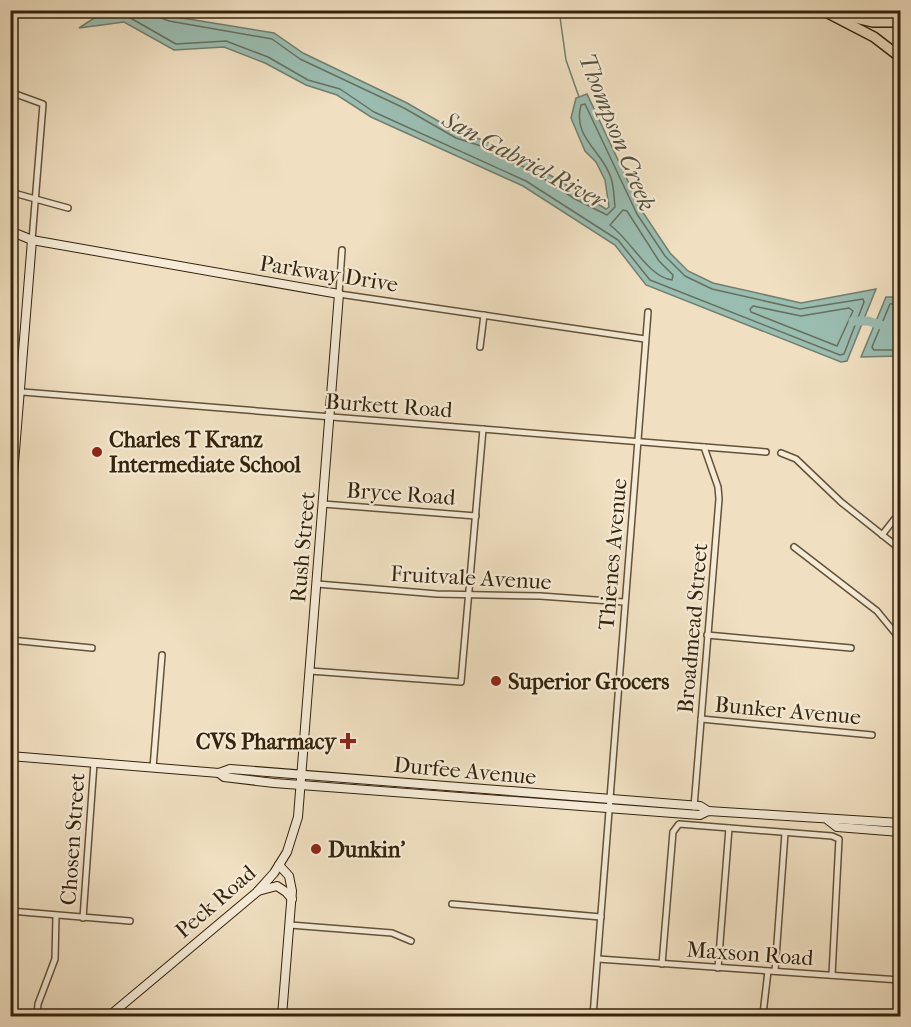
<svg xmlns="http://www.w3.org/2000/svg" width="911" height="1027" font-family="'IM FELL French Canon',serif">
<style>
.water{fill:#9abdb1;stroke:#717f6f;stroke-width:1.5}
.lines{fill:none;stroke-linecap:round;stroke-linejoin:round}
.shore{stroke:#67705e;stroke-width:1.5}
.stream{stroke:#717f6f;stroke-width:1.5}
.river{stroke:#9abdb1;stroke-width:9}
.street-casing{stroke:#635238;stroke-width:8}
.secondary-casing{stroke:#34230b;stroke-width:10}
.highway-casing{stroke:#34230b;stroke-width:12}
.street{stroke:#f5ebd7;stroke-width:5}
.secondary{stroke:#f5ebd7;stroke-width:8}
.highway{stroke:#f0e0c1;stroke-width:9}
.poi-dot{fill:#8f2418;stroke:#f5ebd7;stroke-width:2}
.labels{text-anchor:middle;stroke-width:4.5;stroke-linejoin:round;paint-order:stroke}
.street-label{font-size:22px;fill:#34230b;stroke:#f5ebd7}
.poi-label{font-size:22px;font-weight:bold;fill:#34230b;stroke:#f5ebd7;text-anchor:start}
.water-label{font-size:24px;font-style:italic;fill:#53513d;stroke:#f5ebd7}
</style>
<rect width="100%" height="100%" fill="#f0e0c1"/>
<filter id="stains"><feTurbulence type="fractalNoise" baseFrequency=".00333" numOctaves="4"/><feColorMatrix values="0 0 0 0 .2 0 0 0 0 .09 0 0 0 0 .02 0 0 0 .5 -.17"/></filter>
<radialGradient id="worn" r=".72"><stop offset=".6" stop-color="#630" stop-opacity="0"/><stop offset="1" stop-color="#630" stop-opacity=".3"/></radialGradient>
<!-- water -->
<g class="water">
<path d="M 154,10 L 170,16 L 274,33 L 303,53 L 407,103 L 459,133 L 483,140 L 535,166 L 606,209 L 609,207 L 605,180 L 596,162 L 585,151 L 571,118 L 576,98 L 587,94 L 642,211 L 670,253 L 688,271 L 713,283 L 801,303 L 876,289 L 847,361 L 841,362 L 646,285 L 615,245 L 523,186 L 371,117 L 337,95 L 306,85 L 265,63 L 224,47 L 174,50 L 124,22 L 79,28 L 102,13 L 101,11 Z"/>
<path d="M 886,297 L 900,297 L 900,356 L 861,357 Z"/>
</g>
<g class="lines">
<!-- shore -->
<g class="shore">
<path d="M 108,10 L 110,17 L 127,16 L 176,44 L 226,41 L 268,57 L 308,80 L 340,89 L 374,112 L 526,181 L 618,240 L 650,280 L 840,355 L 844,354 L 864,302 L 863,299 L 800,309 L 712,289 L 685,276 L 665,256 L 637,214 L 585,104 L 581,105 C 572,138 603,151 611,178 C 614,187 614,198 615,207 L 607,215 L 575,199 L 532,171 L 481,146 L 456,138 L 404,108 L 300,59 L 272,39 L 169,21 L 159,17 L 157,10"/>
<path d="M 623,210 L 627,211 L 659,261 L 673,275 L 672,280 C 648,277 632,241 610,225 Z"/>
<path d="M 900,303 L 890,304 L 872,347 L 874,350 L 900,350"/>
<path d="M 753,306 L 801,316 L 849,308 L 853,311 L 837,346 L 751,312 L 750,309 Z"/>
</g>
<!-- stream -->
<path class="stream" d="M 559,10 L 566,60 L 579,97"/>
<!-- river -->
<path class="river" d="M 853,321 L 868,321 L 900,331"/>
<defs>
<g id="street">
<path d="M 10,92 L 43,104 L 32,240"/>
<path d="M 10,192 L 68,208"/>
<path d="M 342,250 L 339,294 L 645,339"/>
<path d="M 480,347 L 484,315"/>
<path d="M 10,391 L 766,452"/>
<path d="M 781,453 L 796,459 L 841,502 L 900,549"/>
<path d="M 323,504 L 476,516"/>
<path d="M 882,535 L 900,512"/>
<path d="M 794,547 L 877,611 L 900,639"/>
<path d="M 317,584 L 437,594 L 540,596 L 624,602"/>
<path d="M 707,635 L 851,648"/>
<path d="M 10,640 L 92,648"/>
<path d="M 310,671 L 461,682 L 483,429"/>
<path d="M 701,719 L 872,735"/>
<path d="M 153,768 L 162,655"/>
<path d="M 694,807 L 719,499 L 718,487 L 704,447"/>
<path d="M 452,904 L 601,917"/>
<path d="M 10,911 L 130,921"/>
<path d="M 83,918 L 94,763"/>
<path d="M 290,925 L 392,933 L 411,941"/>
<path d="M 598,959 L 900,980"/>
<path d="M 662,964 L 673,832 L 679,824 L 832,836 L 839,839 L 832,975"/>
<path d="M 718,968 L 729,828"/>
<path d="M 775,971 L 785,833"/>
<path d="M 763,1014 L 768,971"/>
<path d="M 37,1016 L 38,1004 L 55,959 L 56,916"/>
<path d="M 593,1016 L 648,312"/>
</g>
<g id="secondary">
<path d="M 10,231 L 32,240 L 339,294 L 298,817 L 287,852 L 274,873 L 257,892 L 109,1016"/>
<path d="M 10,513 L 32,240"/>
<path d="M 10,756 L 219,773 L 230,769 L 700,806 L 708,811"/>
<path d="M 219,773 L 224,777 L 274,783 L 673,813 L 700,815 L 708,811 L 900,823"/>
<path d="M 828,820 L 837,827 L 900,832"/>
<path d="M 279,865 L 289,876 L 292,891 L 282,1016"/>
<path d="M 258,891 L 277,886 L 286,892 L 292,899"/>
</g>
<g id="highway">
<path d="M 822,10 L 874,37 L 900,57"/>
<path d="M 891,10 L 896,10"/>
<path d="M 843,15 L 873,22 L 900,22"/>
</g>
</defs>
<!-- street casing -->
<use href="#street" class="street-casing"/>
<!-- secondary casing -->
<use href="#secondary" class="secondary-casing"/>
<!-- highway casing -->
<use href="#highway" class="highway-casing"/>
<!-- street -->
<use href="#street" class="street"/>
<!-- secondary -->
<use href="#secondary" class="secondary"/>
<!-- highway -->
<use href="#highway" class="highway"/>
</g>
<!-- markers -->
<g class="poi-dot">
<circle cx="97" cy="452" r="6"/>
<circle cx="496" cy="681" r="6"/>
<path d="M345 732h6v6h6v6h-6v6h-6v-6h-6v-6h6z"/>
<circle cx="316" cy="849" r="6"/>
</g>
<g class="labels">
<!-- street labels -->
<g class="street-label">
<text transform="translate(329 273) rotate(9)" y="8">Parkway Drive</text>
<text transform="translate(389 405) rotate(4)" y="8">Burkett Road</text>
<text transform="translate(401 493) rotate(4)" y="8">Bryce Road</text>
<text transform="translate(302 547) rotate(-85)" y="8">Rush Street</text>
<text transform="translate(612 554) rotate(-85)" y="8">Thienes Avenue</text>
<text transform="translate(471 577) rotate(3)" y="8">Fruitvale Avenue</text>
<text transform="translate(692 628) rotate(-85)" y="8">Broadmead Street</text>
<text transform="translate(788 710) rotate(5)" y="8">Bunker Avenue</text>
<text transform="translate(465 770) rotate(5)" y="8">Durfee Avenue</text>
<text transform="translate(72 839) rotate(-86)" y="8">Chosen Street</text>
<text transform="translate(215 901) rotate(-41)" y="8">Peck Road</text>
<text transform="translate(750 953) rotate(4)" y="8">Maxson Road</text>
</g>
<!-- poi labels -->
<g class="poi-label">
<text x="109" y="447">Charles T Kranz<tspan x="109" dy="25">Intermediate School</tspan></text>
<text x="508" y="689">Superior Grocers</text>
<text x="336" y="749" text-anchor="end">CVS Pharmacy</text>
<text x="328" y="857">Dunkin'</text>
</g>
<!-- water labels -->
<g class="water-label">
<text transform="translate(617 132) rotate(68)" y="8">Thompson Creek</text>
<text transform="translate(524 160) rotate(28)" y="8">San Gabriel River</text>
</g>
</g>
<!-- margin -->
<rect width="911" height="1027" fill="none" stroke="#f0e0c1" stroke-width="36"/>
<rect x="12" y="12" width="887" height="1003" fill="none" stroke="#34230b" stroke-width="3"/>
<rect x="18" y="18" width="875" height="991" fill="none" stroke="#34230b" stroke-width="1.5"/>
<rect width="100%" height="100%" filter="url(#stains)"/>
<rect width="100%" height="100%" fill="url(#worn)"/>
</svg>
